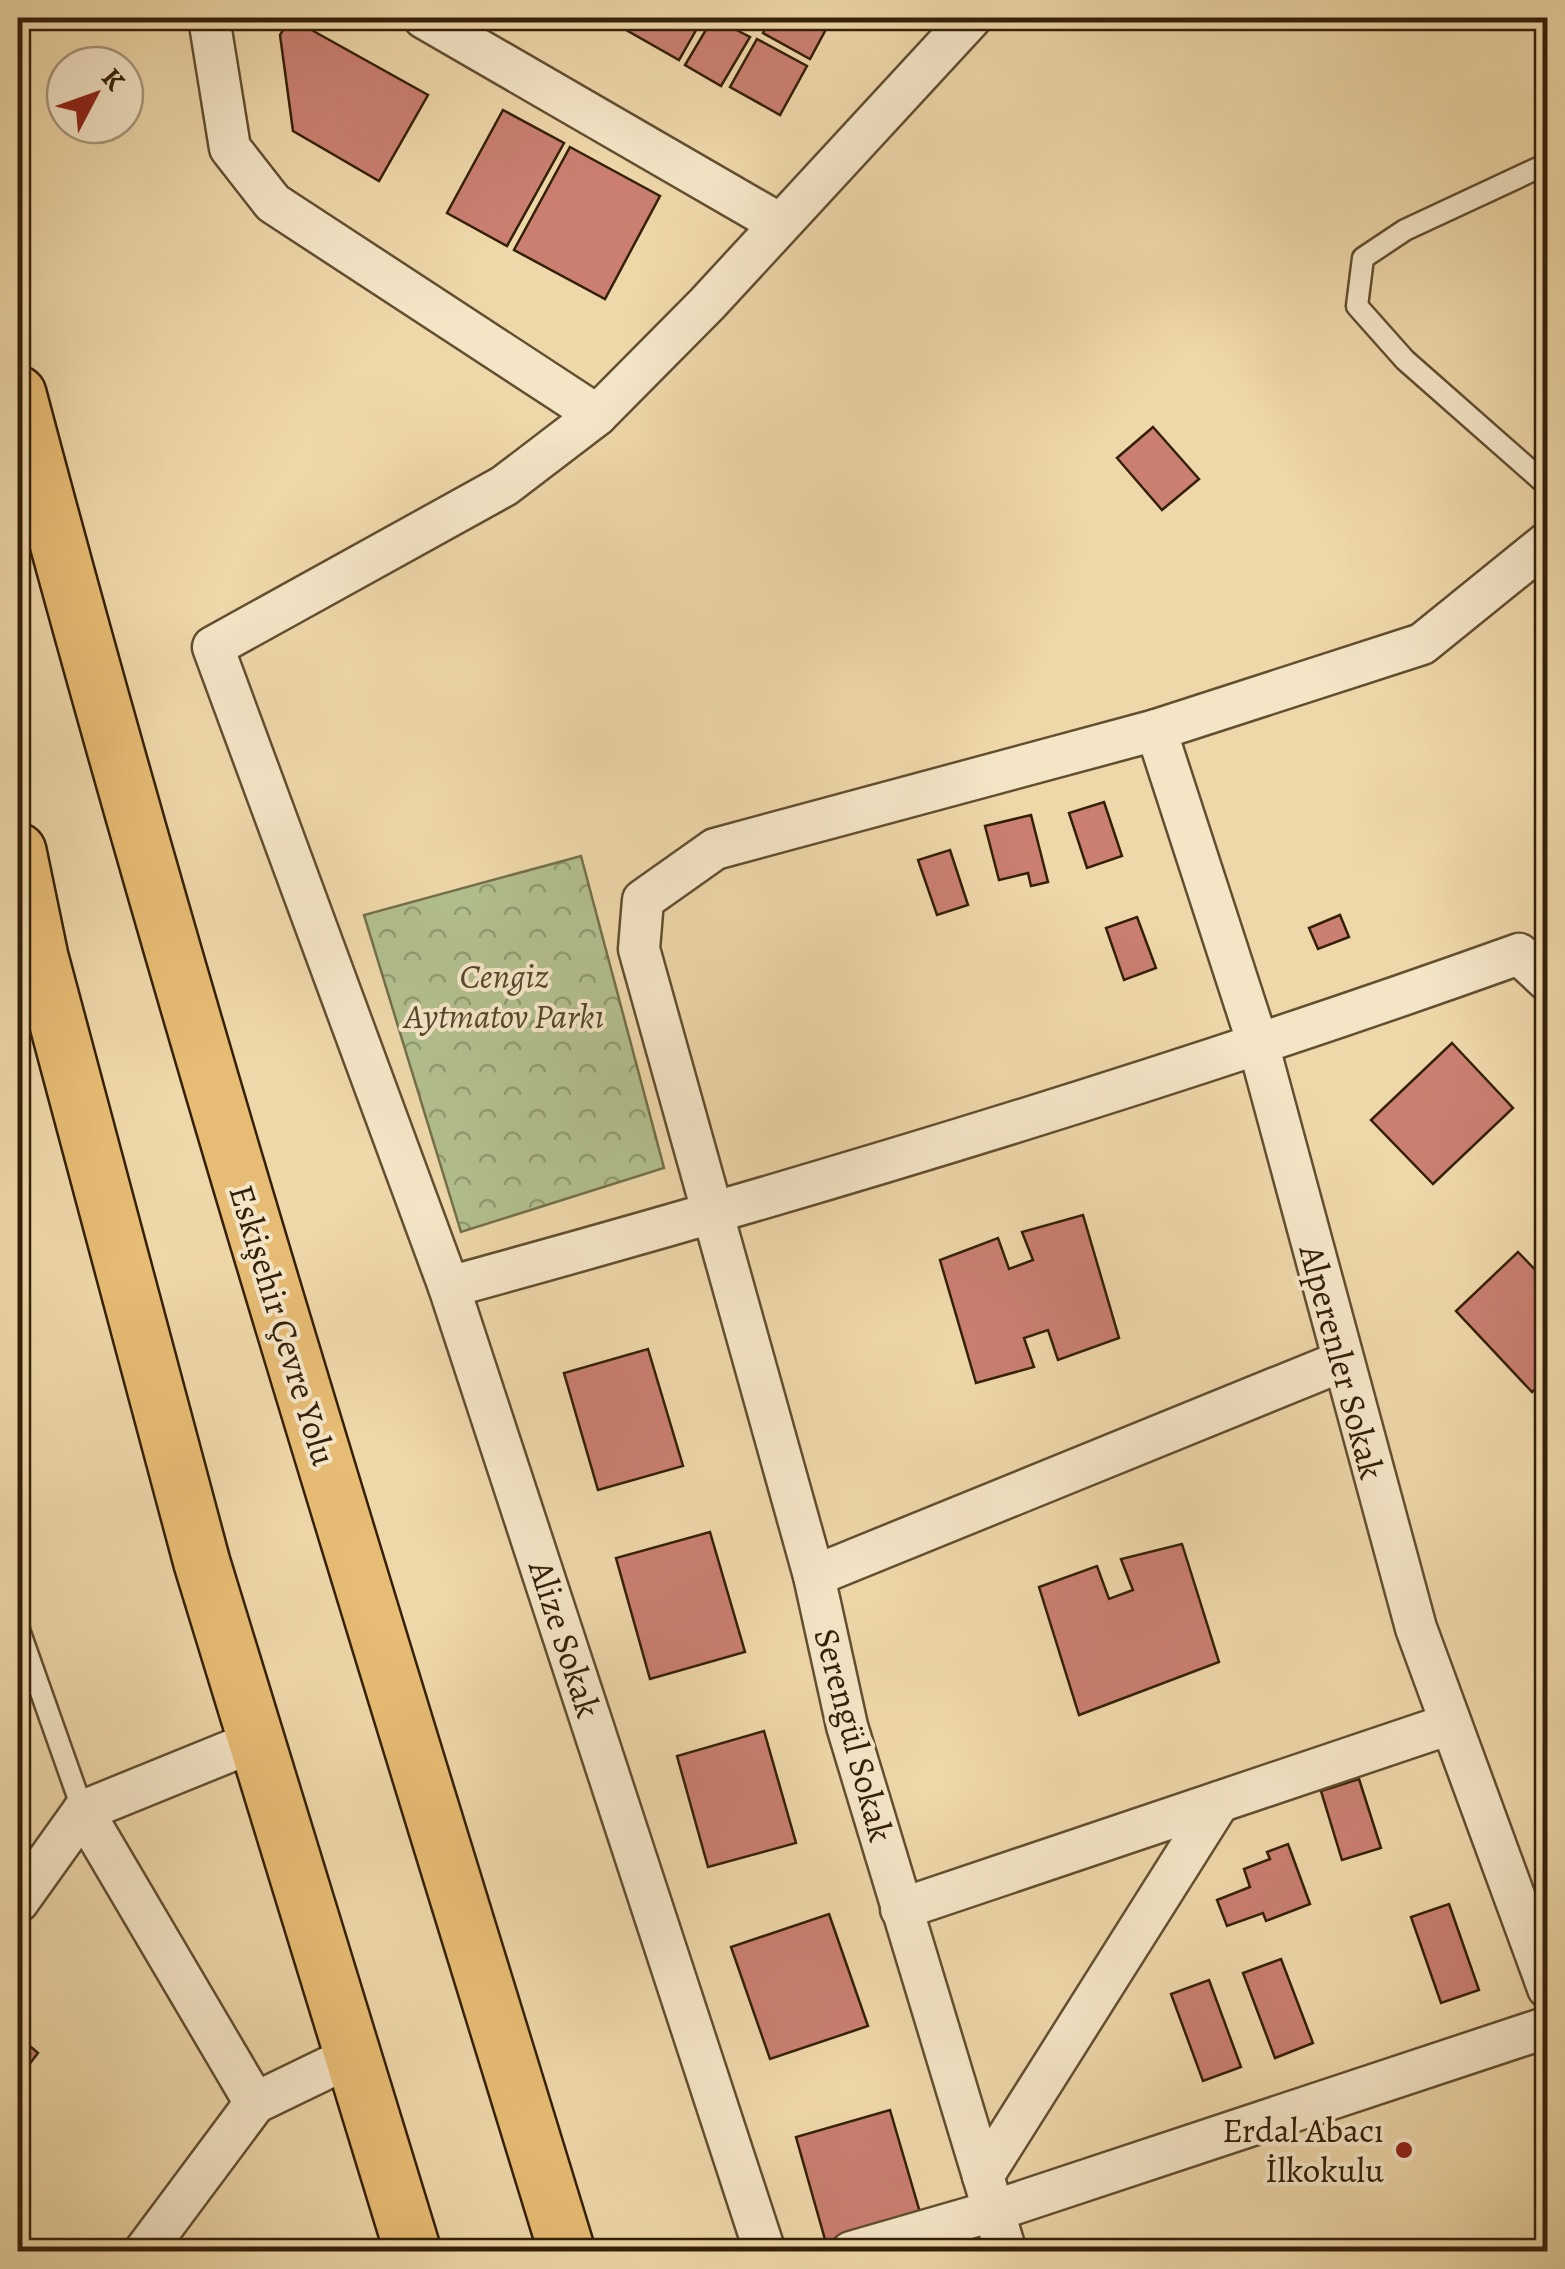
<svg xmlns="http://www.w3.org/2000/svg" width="1565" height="2269" font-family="Alegreya,serif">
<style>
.park{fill:url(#park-crowns);stroke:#73704a;stroke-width:2.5}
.building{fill:#ca7f71;stroke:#342008;stroke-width:2.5}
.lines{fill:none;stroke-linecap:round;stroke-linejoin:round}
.lane-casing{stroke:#624e30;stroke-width:25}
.street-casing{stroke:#624e30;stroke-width:45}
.highway-casing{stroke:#342008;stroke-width:60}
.lane{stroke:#f4e5c7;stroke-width:20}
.street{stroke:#f4e5c7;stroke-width:40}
.highway{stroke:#e7bc74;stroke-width:55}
.poi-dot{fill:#8f2418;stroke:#f4e5c7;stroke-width:4}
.labels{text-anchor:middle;stroke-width:8;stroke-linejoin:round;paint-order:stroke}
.park-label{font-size:35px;font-style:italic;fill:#544829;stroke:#f4e5c7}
.street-label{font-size:35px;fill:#342008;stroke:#f4e5c7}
.poi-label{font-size:35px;fill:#342008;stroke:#f4e5c7;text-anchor:end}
</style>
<defs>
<pattern id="park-crowns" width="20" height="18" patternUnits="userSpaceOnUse" patternTransform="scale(2.5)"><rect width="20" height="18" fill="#b2bf8d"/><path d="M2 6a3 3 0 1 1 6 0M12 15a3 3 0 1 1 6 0" fill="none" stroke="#929b71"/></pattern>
</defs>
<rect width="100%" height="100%" fill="#eed7a9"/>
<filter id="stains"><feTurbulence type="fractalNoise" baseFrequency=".002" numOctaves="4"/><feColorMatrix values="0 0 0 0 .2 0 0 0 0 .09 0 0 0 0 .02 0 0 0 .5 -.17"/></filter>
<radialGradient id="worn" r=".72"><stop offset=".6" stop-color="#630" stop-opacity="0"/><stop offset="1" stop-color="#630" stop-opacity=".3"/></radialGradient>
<!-- park -->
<path class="park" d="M 581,856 L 664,1168 L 461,1232 L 364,915 Z"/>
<!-- building -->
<g class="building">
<path d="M 290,18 L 428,95 L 379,181 L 293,131 L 280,35 Z"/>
<path d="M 605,18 L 703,18 L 679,60 Z"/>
<path d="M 713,18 L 750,37 L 721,86 L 685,65 Z"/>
<path d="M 771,18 L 832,18 L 810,59 L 763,33 Z"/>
<path d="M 757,39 L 807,66 L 780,115 L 730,87 Z"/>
<path d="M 503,110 L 564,143 L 507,246 L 447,213 Z"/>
<path d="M 570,147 L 660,196 L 605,299 L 514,250 Z"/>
<path d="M 1153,427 L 1199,479 L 1162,510 L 1117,458 Z"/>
<path d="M 1104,802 L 1122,856 L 1087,868 L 1069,813 Z"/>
<path d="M 1031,815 L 1048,882 L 1031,886 L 1028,873 L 999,880 L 985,826 Z"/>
<path d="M 950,850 L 968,905 L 937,915 L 918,860 Z"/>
<path d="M 1340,915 L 1349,937 L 1318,949 L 1309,928 Z"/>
<path d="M 1137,917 L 1156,968 L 1124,980 L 1106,928 Z"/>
<path d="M 1452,1043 L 1513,1108 L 1433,1184 L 1371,1120 Z"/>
<path d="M 1083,1215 L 1119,1338 L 1058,1360 L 1048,1330 L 1024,1338 L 1034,1367 L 976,1383 L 940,1260 L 998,1238 L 1009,1269 L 1033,1260 L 1022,1232 Z"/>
<path d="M 1518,1252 L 1548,1283 L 1548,1377 L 1532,1392 L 1456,1311 Z"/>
<path d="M 648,1349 L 683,1466 L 598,1490 L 564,1373 Z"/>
<path d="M 710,1532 L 745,1652 L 650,1679 L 616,1558 Z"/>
<path d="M 1182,1544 L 1219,1662 L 1079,1715 L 1039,1587 L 1097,1566 L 1109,1599 L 1133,1590 L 1121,1559 Z"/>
<path d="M 764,1731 L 796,1843 L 708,1867 L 677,1756 Z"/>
<path d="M 1359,1779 L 1381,1848 L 1342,1860 L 1321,1791 Z"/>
<path d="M 1288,1844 L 1310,1904 L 1266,1921 L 1263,1913 L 1227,1926 L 1217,1900 L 1250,1887 L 1244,1869 L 1270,1859 L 1267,1852 Z"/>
<path d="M 1449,1904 L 1479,1990 L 1441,2003 L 1411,1917 Z"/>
<path d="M 829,1914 L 868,2026 L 770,2059 L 731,1947 Z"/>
<path d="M 1281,1959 L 1313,2043 L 1275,2058 L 1243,1973 Z"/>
<path d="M 1209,1980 L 1241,2067 L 1203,2081 L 1171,1994 Z"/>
<path d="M 18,2036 L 38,2053 L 18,2079 Z"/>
<path d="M 890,2110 L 921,2216 L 826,2243 L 796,2137 Z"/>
</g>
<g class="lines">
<defs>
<g id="lane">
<path d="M 1538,168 L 1405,230 L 1363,258 L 1357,306 L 1405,360 L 1548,486"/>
<path d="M 18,1627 L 83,1811"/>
</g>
<g id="street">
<path d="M 209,18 L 230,148 L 273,203 L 597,415"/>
<path d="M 424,18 L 780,224"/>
<path d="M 1156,730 L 1259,1047 L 1416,1628 L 1548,1988"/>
<path d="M 449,1287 L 213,647 L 504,486 L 597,415 L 707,304 L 971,18"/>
<path d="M 814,1576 L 1340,1362"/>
<path d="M 83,1811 L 255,2103"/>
<path d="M 18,1902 L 83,1811 L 255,1741"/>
<path d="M 901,1909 L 1447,1725"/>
<path d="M 983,2176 L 1219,1802"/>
<path d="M 144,2252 L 255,2103 L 350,2057"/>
<path d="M 765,2252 L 449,1287 C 810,1188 1168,1080 1519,954 L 1548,981"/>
<path d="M 851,2252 L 993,2211 L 1548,2027"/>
<path d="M 1006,2252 L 847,1726 L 814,1576 L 639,949 L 643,900 L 715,849 L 1156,730 L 1422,644 L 1548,542"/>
</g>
<g id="highway">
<path d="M 18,394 C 183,1018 378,1634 567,2252"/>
<path d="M 18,851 L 40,957 L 202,1563 L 413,2252"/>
</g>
</defs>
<!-- lane casing -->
<use href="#lane" class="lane-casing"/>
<!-- street casing -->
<use href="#street" class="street-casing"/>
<!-- highway casing -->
<use href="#highway" class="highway-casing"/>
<!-- lane -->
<use href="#lane" class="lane"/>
<!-- street -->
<use href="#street" class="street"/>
<!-- highway -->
<use href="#highway" class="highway"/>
</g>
<!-- markers -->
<circle class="poi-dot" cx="1404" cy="2150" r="10"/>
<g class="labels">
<!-- park labels -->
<g class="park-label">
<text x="504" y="988">Cengiz<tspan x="504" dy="40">Aytmatov Parkı</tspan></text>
</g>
<!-- street labels -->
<g class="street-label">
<text transform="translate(283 1325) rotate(73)" y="12">Eskişehir Çevre Yolu</text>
<text transform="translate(1342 1362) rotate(75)" y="12">Alperenler Sokak</text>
<text transform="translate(565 1639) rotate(72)" y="12">Alize Sokak</text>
<text transform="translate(854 1735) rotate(75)" y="12">Serengül Sokak</text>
</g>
<!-- poi labels -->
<g class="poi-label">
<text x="1384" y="2142">Erdal Abacı<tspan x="1384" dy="40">İlkokulu</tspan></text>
</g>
</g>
<!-- margin -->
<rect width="1565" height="2269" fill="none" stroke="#eed7a9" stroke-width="60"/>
<rect x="20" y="20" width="1525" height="2229" fill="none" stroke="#342008" stroke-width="5"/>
<rect x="30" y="30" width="1505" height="2209" fill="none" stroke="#342008" stroke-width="2.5"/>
<!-- north arrow -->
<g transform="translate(95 95) rotate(49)"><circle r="48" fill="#f4e5c7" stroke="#a7967b" stroke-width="2.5"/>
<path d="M0-8L18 38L0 25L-18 38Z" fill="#8f2418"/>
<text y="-15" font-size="28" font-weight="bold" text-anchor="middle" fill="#342008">K</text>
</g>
<rect width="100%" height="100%" filter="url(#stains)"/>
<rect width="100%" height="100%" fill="url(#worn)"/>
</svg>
